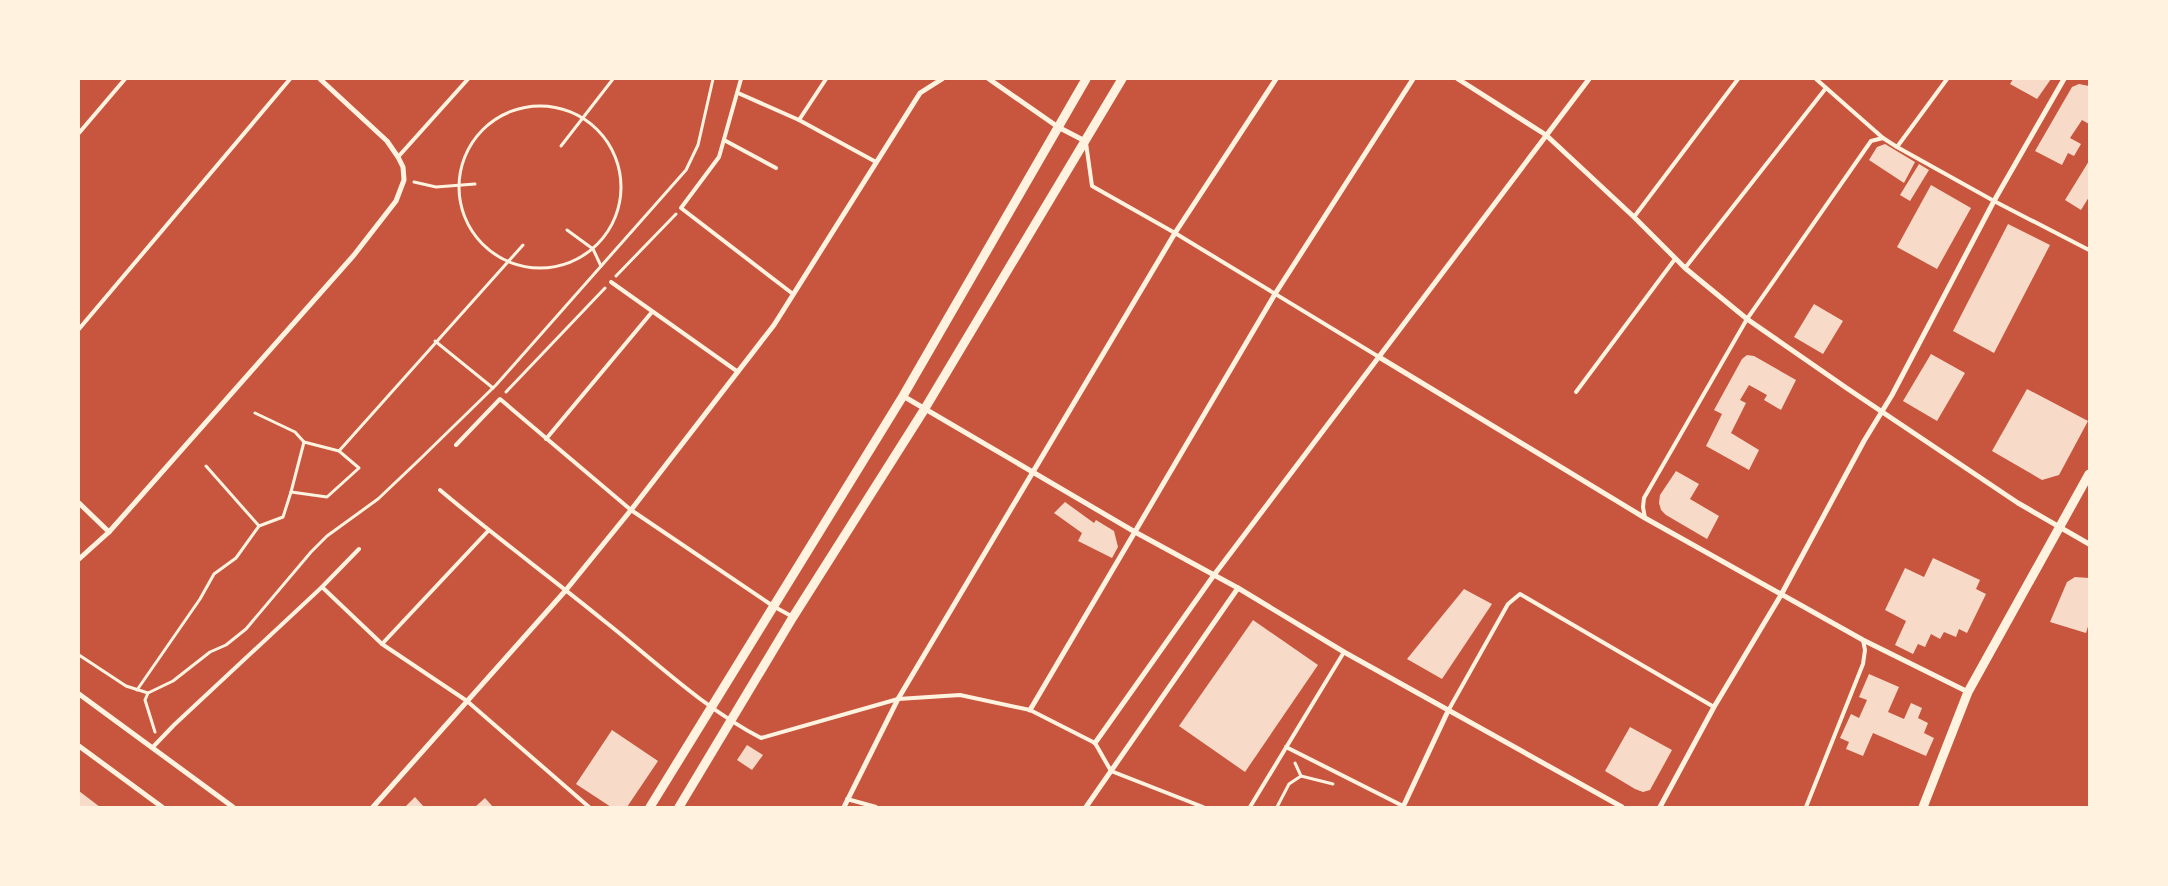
<svg xmlns="http://www.w3.org/2000/svg" width="2168" height="886" font-family="Cabin,sans-serif">
<style>
.building{fill:#f7dbc8}
.lines{fill:none;stroke-linecap:round;stroke-linejoin:round}
.path{stroke:#fff3e0;stroke-width:3}
.service{stroke:#fff3e0;stroke-width:4}
.minor{stroke:#fff3e0;stroke-width:5}
.tertiary{stroke:#fff3e0;stroke-width:9}
</style>
<rect width="100%" height="100%" fill="#c8553d"/>
<!-- building -->
<g class="building">
<path d="M 2013,79 L 2051,79 L 2037,99 L 2010,84 Z"/>
<path d="M 2079,84 L 2089,86 L 2089,124 L 2082,120 L 2070,138 L 2081,144 L 2074,156 L 2068,153 L 2062,165 L 2035,151 L 2072,87 Z"/>
<path d="M 1885,144 L 1915,162 L 1904,183 L 1869,160 L 1877,147 Z"/>
<path d="M 2089,161 L 2089,197 L 2081,210 L 2065,200 Z"/>
<path d="M 1919,164 L 1929,170 L 1910,201 L 1900,195 Z"/>
<path d="M 1931,185 L 1971,208 L 1937,269 L 1897,247 Z"/>
<path d="M 2008,224 L 2050,245 L 1994,353 L 1953,331 Z"/>
<path d="M 1814,304 L 1843,321 L 1823,354 L 1794,337 Z"/>
<path d="M 1931,354 L 1965,373 L 1937,421 L 1903,401 Z"/>
<path d="M 1747,355 L 1754,356 L 1796,380 L 1781,410 L 1764,400 L 1767,395 L 1749,385 L 1740,400 L 1746,403 L 1731,433 L 1759,450 L 1749,470 L 1706,446 L 1722,414 L 1714,410 L 1742,359 Z"/>
<path d="M 2027,389 L 2088,421 L 2059,475 L 2042,480 L 1992,451 Z"/>
<path d="M 1676,471 L 1699,484 L 1690,499 L 1719,516 L 1707,539 L 1666,515 L 1661,510 L 1659,503 L 1660,495 Z"/>
<path d="M 1065,502 L 1094,523 L 1096,520 L 1114,531 L 1118,547 L 1112,558 L 1078,541 L 1082,533 L 1054,513 Z"/>
<path d="M 1933,558 L 1980,580 L 1976,589 L 1986,594 L 1967,633 L 1959,629 L 1956,637 L 1944,632 L 1940,639 L 1931,634 L 1925,647 L 1918,644 L 1913,654 L 1895,645 L 1906,621 L 1885,610 L 1905,568 L 1924,577 Z"/>
<path d="M 2075,577 L 2089,578 L 2089,623 L 2086,633 L 2050,622 L 2067,582 Z"/>
<path d="M 1464,589 L 1492,604 L 1442,679 L 1407,659 Z"/>
<path d="M 1253,620 L 1318,665 L 1245,772 L 1179,726 Z"/>
<path d="M 1869,674 L 1899,687 L 1888,712 L 1904,719 L 1911,703 L 1922,708 L 1918,718 L 1928,723 L 1924,733 L 1934,738 L 1926,756 L 1873,733 L 1863,756 L 1846,749 L 1849,742 L 1840,738 L 1851,714 L 1859,718 L 1867,700 L 1859,697 Z"/>
<path d="M 1630,727 L 1672,750 L 1650,790 L 1643,792 L 1635,789 L 1605,771 Z"/>
<path d="M 612,730 L 658,761 L 627,807 L 611,807 L 576,784 Z"/>
<path d="M 747,745 L 763,755 L 752,770 L 737,760 Z"/>
<path d="M 79,791 L 100,807 L 79,807 Z"/>
<path d="M 415,797 L 424,807 L 405,807 Z"/>
<path d="M 485,798 L 493,807 L 475,807 Z"/>
</g>
<g class="lines">
<!-- path -->
<g class="path">
<circle cx="540" cy="187" r="81"/>
<path d="M 561,146 L 613,79"/>
<path d="M 414,182 L 436,187 L 475,184"/>
<path d="M 567,230 L 593,249 L 601,266"/>
<path d="M 616,276 L 676,214"/>
<path d="M 435,341 L 493,388"/>
<path d="M 506,392 L 605,288"/>
<path d="M 255,413 L 295,432 L 304,442"/>
<path d="M 304,442 L 339,451 L 359,468 L 327,497 L 291,492 Z"/>
<path d="M 339,451 L 523,245"/>
<path d="M 206,466 L 259,526"/>
<path d="M 79,655 L 126,686 L 148,693"/>
<path d="M 137,690 L 200,599 L 214,574 L 236,558 L 259,526 L 283,517 L 291,492"/>
<path d="M 155,732 L 145,700 L 148,693 L 173,681 L 210,652 L 226,645 L 246,629 L 311,552 L 327,536 L 378,499 L 417,462 L 496,385 L 686,170 L 698,145 L 713,79"/>
<path d="M 1295,763 L 1301,776"/>
<path d="M 1277,807 L 1289,784 L 1301,776 L 1333,784"/>
</g>
<!-- service -->
<g class="service">
<path d="M 741,79 L 719,157 L 681,208 L 793,294"/>
<path d="M 1816,79 L 1883,138 L 1897,147 L 1994,201 L 2089,250"/>
<path d="M 738,93 L 799,120 L 876,162"/>
<path d="M 799,120 L 826,79"/>
<path d="M 79,133 L 125,79"/>
<path d="M 724,140 L 776,168"/>
<path d="M 1086,143 L 1092,186 L 1175,233 L 1379,357"/>
<path d="M 1897,147 L 1947,79"/>
<path d="M 398,157 L 468,79"/>
<path d="M 1634,217 L 1738,79"/>
<path d="M 1685,268 L 1826,88"/>
<path d="M 611,282 L 738,372"/>
<path d="M 79,329 L 290,79"/>
<path d="M 1576,392 L 1675,259"/>
<path d="M 546,439 L 652,312"/>
<path d="M 456,445 L 500,399 L 631,510 L 773,606 L 793,617"/>
<path d="M 440,490 C 493,535 549,576 603,620 C 654,660 703,708 761,738 L 898,699 L 960,695 L 1030,710 L 1095,743 L 1111,771 L 1203,807"/>
<path d="M 1645,518 L 1643,507 L 1644,498 L 1747,319 L 1871,141 L 1883,138"/>
<path d="M 322,587 L 382,644 L 467,701 L 589,807"/>
<path d="M 382,644 L 488,531"/>
<path d="M 1448,711 L 1508,604 L 1520,594 L 1714,707"/>
<path d="M 1286,747 L 1403,806"/>
<path d="M 152,748 L 174,725 L 322,587 L 359,549"/>
<path d="M 847,799 L 876,807"/>
<path d="M 1250,807 L 1344,652"/>
<path d="M 1806,807 L 1863,664 L 1865,650 L 1863,640"/>
</g>
<!-- minor -->
<g class="minor">
<path d="M 989,79 L 1058,127 L 1085,141"/>
<path d="M 1458,79 L 1546,135 L 1634,217 L 1685,268 L 1747,319 L 1848,389 L 2018,503 L 2089,544"/>
<path d="M 1379,357 L 1645,518 L 1863,640 L 1968,692"/>
<path d="M 903,396 L 1135,532 L 1238,588 L 1344,652 L 1622,807"/>
<path d="M 79,503 L 109,532"/>
<path d="M 79,559 L 109,532 L 354,255 L 396,201 L 404,180 L 403,167 L 398,157 L 387,141 L 320,79"/>
<path d="M 79,694 L 233,807"/>
<path d="M 1030,710 L 1275,294 L 1413,79"/>
<path d="M 1095,743 L 1214,575 L 1589,79"/>
<path d="M 79,746 L 162,807"/>
<path d="M 373,807 L 566,590 L 631,510 L 774,325 L 920,93 L 942,79"/>
<path d="M 844,807 L 898,699 L 1175,233 L 1276,79"/>
<path d="M 1086,807 L 1238,588"/>
<path d="M 1403,807 L 1448,711"/>
<path d="M 1660,807 L 1714,707 L 1781,595 L 1864,441 L 1892,395 L 1994,201 L 2064,79"/>
</g>
<!-- tertiary -->
<g class="tertiary">
<path d="M 650,807 L 903,396 L 1086,79"/>
<path d="M 679,807 L 793,617 L 924,410 L 1122,79"/>
<path d="M 1923,807 L 1968,692 L 2089,474"/>
</g>
</g>
<!-- border -->
<rect width="2168" height="886" fill="none" stroke="#fff3e0" stroke-width="160"/>
</svg>
